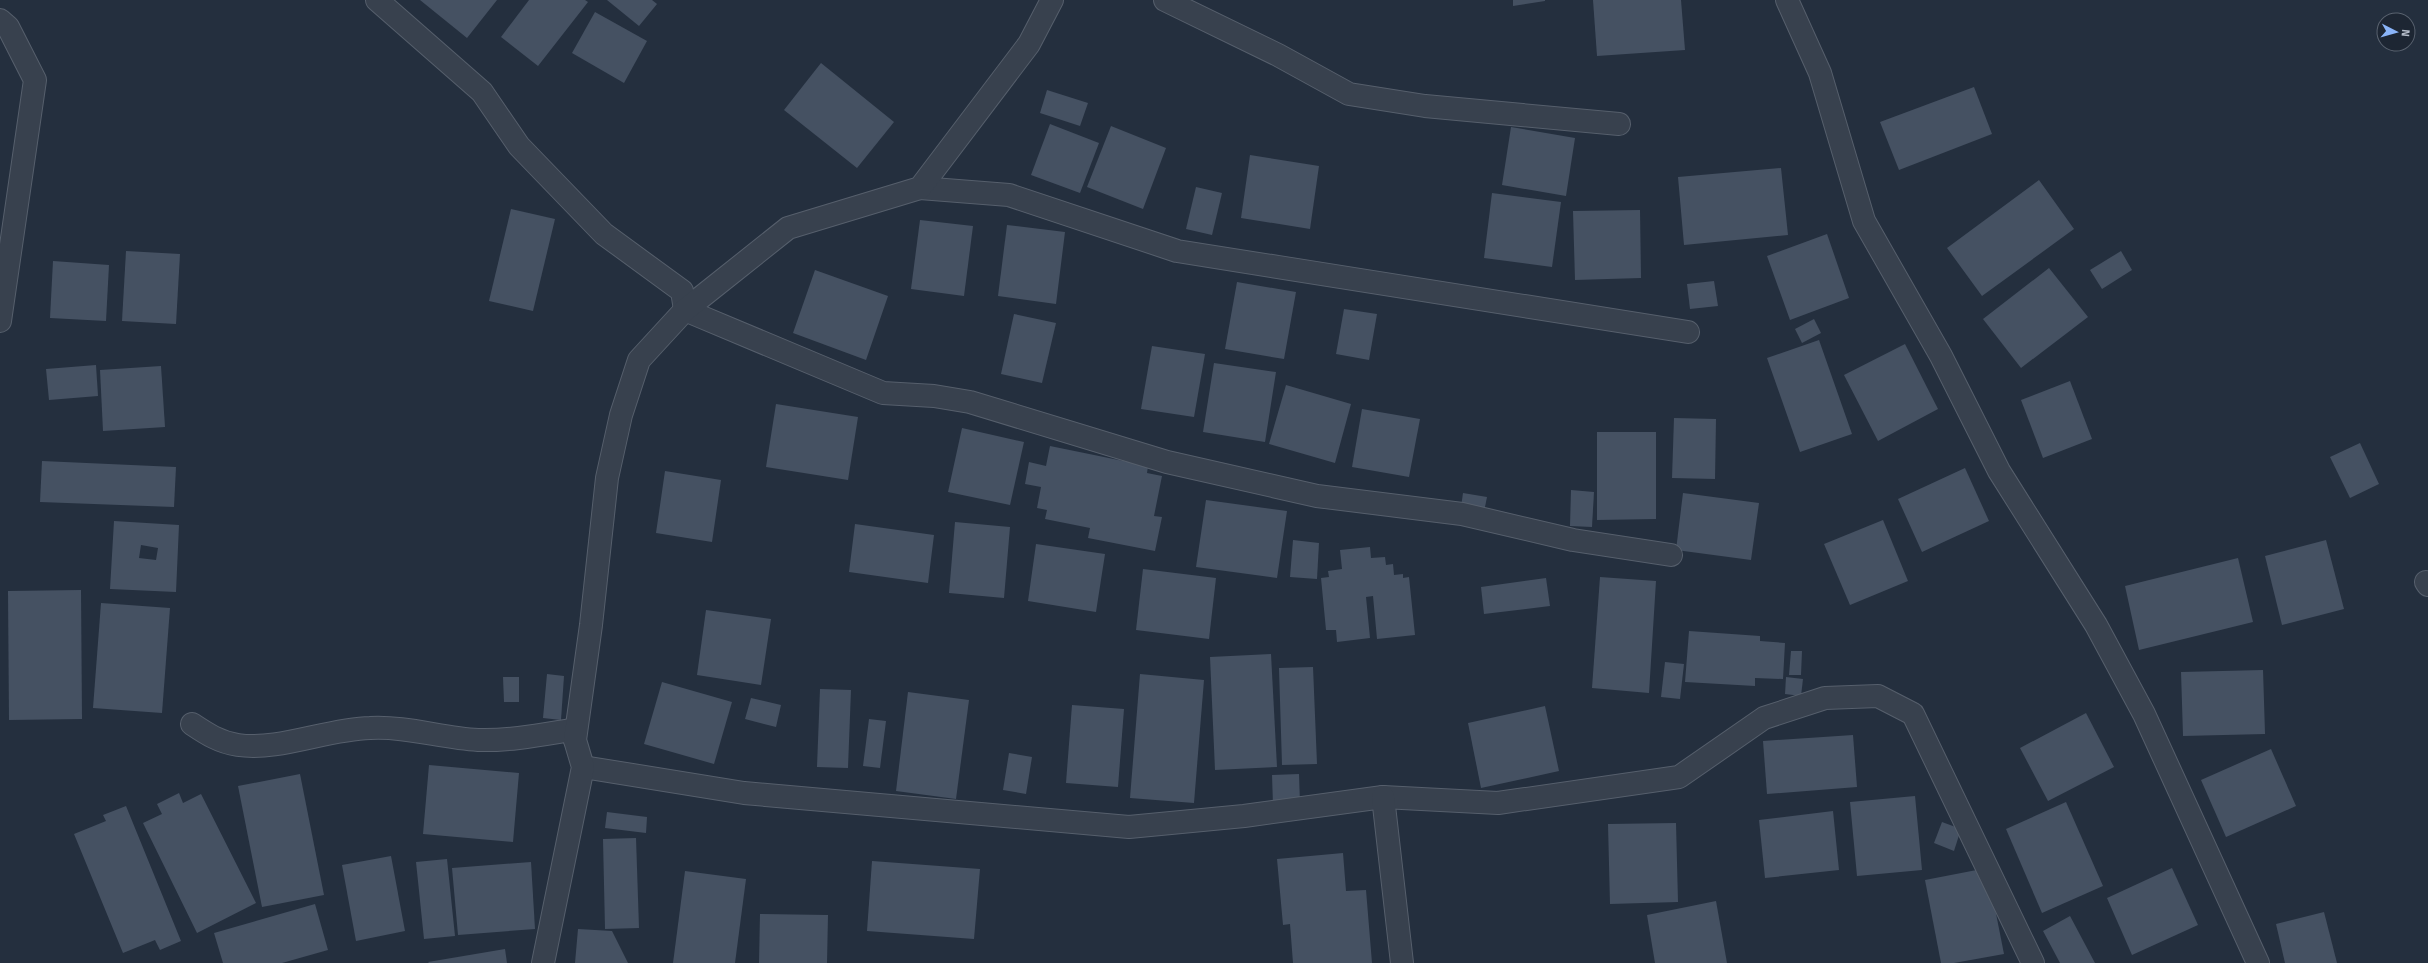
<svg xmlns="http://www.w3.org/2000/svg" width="2428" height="963" font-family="'Fira Sans',sans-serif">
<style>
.building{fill:#455162;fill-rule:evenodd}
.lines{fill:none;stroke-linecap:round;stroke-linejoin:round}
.minor-casing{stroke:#565f6c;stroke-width:24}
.minor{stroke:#38414e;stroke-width:22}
</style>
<rect width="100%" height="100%" fill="#242f3e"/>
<!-- building -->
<g class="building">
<path d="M 420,0 L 497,0 L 467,38 Z"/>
<path d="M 529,0 L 585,0 L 588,2 L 538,66 L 501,37 Z"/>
<path d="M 607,0 L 652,0 L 657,4 L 639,26 Z"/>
<path d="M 1513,0 L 1545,0 L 1545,1 L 1513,6 Z"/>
<path d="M 1593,0 L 1681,0 L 1685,50 L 1597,56 Z"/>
<path d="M 595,12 L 647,41 L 624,83 L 572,53 Z"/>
<path d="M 821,63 L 894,122 L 857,168 L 784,110 Z"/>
<path d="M 1974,87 L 1992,134 L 1899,170 L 1880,122 Z"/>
<path d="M 1047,90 L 1088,103 L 1080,126 L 1040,113 Z"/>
<path d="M 1050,124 L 1099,143 L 1080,193 L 1031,175 Z"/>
<path d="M 1111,126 L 1166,148 L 1143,209 L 1087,187 Z"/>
<path d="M 1511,127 L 1575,138 L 1566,196 L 1502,185 Z"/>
<path d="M 1250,155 L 1319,166 L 1310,229 L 1241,218 Z"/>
<path d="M 1781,168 L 1788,235 L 1684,245 L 1678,177 Z"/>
<path d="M 2039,180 L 2074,229 L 1982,296 L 1947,248 Z"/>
<path d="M 1196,187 L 1222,193 L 1212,235 L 1186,229 Z"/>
<path d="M 1492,193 L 1561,202 L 1552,267 L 1484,258 Z"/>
<path d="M 511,209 L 555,219 L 533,311 L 489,301 Z"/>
<path d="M 1640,210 L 1641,278 L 1575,280 L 1573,211 Z"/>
<path d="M 920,220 L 973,226 L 964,296 L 911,289 Z"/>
<path d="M 1007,225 L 1065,232 L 1056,304 L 998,296 Z"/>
<path d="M 1827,234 L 1849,298 L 1790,320 L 1767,256 Z"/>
<path d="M 126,251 L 180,254 L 176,324 L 122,321 Z"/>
<path d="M 2121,251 L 2132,270 L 2102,289 L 2090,270 Z"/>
<path d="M 53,261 L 109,265 L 106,321 L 50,318 Z"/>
<path d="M 2049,268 L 2088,317 L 2021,368 L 1983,319 Z"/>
<path d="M 815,270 L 888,296 L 866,360 L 793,333 Z"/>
<path d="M 1714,281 L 1718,306 L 1690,309 L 1687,284 Z"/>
<path d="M 1237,282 L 1296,292 L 1284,359 L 1225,349 Z"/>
<path d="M 1344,309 L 1377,314 L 1369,360 L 1336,354 Z"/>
<path d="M 1014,314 L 1056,323 L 1042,383 L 1001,374 Z"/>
<path d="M 1814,319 L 1821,333 L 1802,343 L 1795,329 Z"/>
<path d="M 1819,340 L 1852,434 L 1800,452 L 1767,358 Z"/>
<path d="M 1905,344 L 1938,409 L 1878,441 L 1844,375 Z"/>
<path d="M 1152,346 L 1205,354 L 1194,417 L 1141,409 Z"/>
<path d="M 1214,363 L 1276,372 L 1265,442 L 1203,432 Z"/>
<path d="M 96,365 L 98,396 L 49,400 L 46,369 Z"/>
<path d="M 161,366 L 165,427 L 103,431 L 100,370 Z"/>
<path d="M 2070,381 L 2092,439 L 2043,458 L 2021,400 Z"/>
<path d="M 1286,385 L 1351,404 L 1335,463 L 1269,444 Z"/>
<path d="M 776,404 L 858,417 L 848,480 L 766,467 Z"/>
<path d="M 1362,409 L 1420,419 L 1409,477 L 1352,467 Z"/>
<path d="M 1674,418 L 1716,419 L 1715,479 L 1672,478 Z"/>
<path d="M 962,428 L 1024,442 L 1010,505 L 948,492 Z"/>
<path d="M 1597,432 L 1656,432 L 1656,519 L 1597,520 Z"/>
<path d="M 2360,443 L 2379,484 L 2350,498 L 2330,457 Z"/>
<path d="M 1050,446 L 1148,466 L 1147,473 L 1162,476 L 1154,516 L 1162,517 L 1155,551 L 1088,538 L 1090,528 L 1045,519 L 1047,510 L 1037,508 L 1041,487 L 1025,484 L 1029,462 L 1046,466 Z"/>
<path d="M 42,461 L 176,467 L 174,507 L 40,502 Z"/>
<path d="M 1965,468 L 1989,521 L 1922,552 L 1898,499 Z"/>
<path d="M 665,471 L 721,480 L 712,542 L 656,533 Z"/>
<path d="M 1571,490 L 1594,492 L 1592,527 L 1570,526 Z"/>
<path d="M 1463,493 L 1487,497 L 1484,512 L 1461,507 Z"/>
<path d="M 1683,493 L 1759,503 L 1751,560 L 1676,550 Z"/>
<path d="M 1206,500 L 1287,511 L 1277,578 L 1196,567 Z"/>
<path d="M 1883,520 L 1908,581 L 1850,605 L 1824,544 Z"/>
<path d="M 114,521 L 179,525 L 176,592 L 110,589 ZM 141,545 L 158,548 L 156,560 L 139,558 Z"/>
<path d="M 955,522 L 1010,527 L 1004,598 L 949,593 Z"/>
<path d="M 855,524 L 934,535 L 928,583 L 849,572 Z"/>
<path d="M 1293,540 L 1319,543 L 1317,579 L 1290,577 Z"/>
<path d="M 2326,540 L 2344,609 L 2282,625 L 2265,556 Z"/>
<path d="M 1036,544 L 1105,554 L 1096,612 L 1028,601 Z"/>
<path d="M 1370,547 L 1371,558 L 1385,557 L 1386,565 L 1393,564 L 1394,575 L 1403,574 L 1403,578 L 1409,577 L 1415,635 L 1377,639 L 1373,596 L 1366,597 L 1370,638 L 1337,642 L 1336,630 L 1326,630 L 1321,578 L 1329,577 L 1328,571 L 1342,569 L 1340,550 Z"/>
<path d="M 2238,558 L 2253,622 L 2139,650 L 2125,586 Z"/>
<path d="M 1143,569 L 1216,578 L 1209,639 L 1136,630 Z"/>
<path d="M 1600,577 L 1656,581 L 1649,693 L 1592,688 Z"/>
<path d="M 1546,578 L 1550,606 L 1484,614 L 1481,587 Z"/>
<path d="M 81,590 L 82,719 L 9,720 L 8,591 Z"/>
<path d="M 101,603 L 170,608 L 162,713 L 93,708 Z"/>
<path d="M 706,610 L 771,619 L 761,685 L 697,675 Z"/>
<path d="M 1689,631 L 1760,636 L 1760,641 L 1785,643 L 1783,679 L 1755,678 L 1755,686 L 1685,682 Z"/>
<path d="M 1791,651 L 1802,651 L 1801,675 L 1789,675 Z"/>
<path d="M 1271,654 L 1277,767 L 1215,770 L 1210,657 Z"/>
<path d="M 1665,662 L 1684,664 L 1680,699 L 1661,697 Z"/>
<path d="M 1313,667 L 1317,764 L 1282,765 L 1279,668 Z"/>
<path d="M 2263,670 L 2265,734 L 2183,736 L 2181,672 Z"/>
<path d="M 547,674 L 564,676 L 561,720 L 543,718 Z"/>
<path d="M 1140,674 L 1204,680 L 1194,803 L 1130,798 Z"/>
<path d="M 503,677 L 519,677 L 519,702 L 504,702 Z"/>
<path d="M 1786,677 L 1803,679 L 1801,696 L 1785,694 Z"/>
<path d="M 662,682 L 732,702 L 714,764 L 644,744 Z"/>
<path d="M 820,689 L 851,690 L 848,768 L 817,767 Z"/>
<path d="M 908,692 L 969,700 L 956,799 L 896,791 Z"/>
<path d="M 751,698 L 781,705 L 776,727 L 745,719 Z"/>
<path d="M 1072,705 L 1124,709 L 1118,787 L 1066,783 Z"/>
<path d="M 1545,706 L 1559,771 L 1481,788 L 1468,723 Z"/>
<path d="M 2086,713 L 2114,767 L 2048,801 L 2020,748 Z"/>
<path d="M 869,719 L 886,721 L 880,768 L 863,766 Z"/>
<path d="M 1853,735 L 1857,787 L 1767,794 L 1763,741 Z"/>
<path d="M 2271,749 L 2296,806 L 2226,837 L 2201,780 Z"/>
<path d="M 1009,753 L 1032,757 L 1026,794 L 1003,790 Z"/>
<path d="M 429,765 L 519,773 L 513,842 L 423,834 Z"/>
<path d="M 300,774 L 324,895 L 262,907 L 238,786 Z"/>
<path d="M 1299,774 L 1300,804 L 1273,805 L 1272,775 Z"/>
<path d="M 179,793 L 183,803 L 201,794 L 256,903 L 197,933 L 143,823 L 162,814 L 157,804 Z"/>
<path d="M 1915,796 L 1922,870 L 1857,876 L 1850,802 Z"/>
<path d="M 2066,802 L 2103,886 L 2042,913 L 2006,829 Z"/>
<path d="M 126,806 L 181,941 L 160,950 L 155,940 L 123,953 L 74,834 L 106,821 L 103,815 Z"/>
<path d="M 1833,811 L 1839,870 L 1765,878 L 1759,820 Z"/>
<path d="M 607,812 L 647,817 L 646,833 L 605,828 Z"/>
<path d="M 1942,822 L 1961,829 L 1954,851 L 1934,843 Z"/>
<path d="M 1676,823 L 1678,902 L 1610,904 L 1608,824 Z"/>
<path d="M 636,838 L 639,928 L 605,929 L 603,839 Z"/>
<path d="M 1343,853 L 1346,891 L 1366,890 L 1372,963 L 1293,963 L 1290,924 L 1283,925 L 1277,859 Z"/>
<path d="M 391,856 L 405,931 L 356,941 L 342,865 Z"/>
<path d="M 447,859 L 455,936 L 424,939 L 416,862 Z"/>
<path d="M 872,861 L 980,869 L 974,939 L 867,931 Z"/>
<path d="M 531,862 L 535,929 L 458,935 L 452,868 Z"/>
<path d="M 1987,868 L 2004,954 L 1954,963 L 1941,963 L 1925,880 Z"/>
<path d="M 2172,868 L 2198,925 L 2132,955 L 2107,898 Z"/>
<path d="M 685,871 L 746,879 L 735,963 L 673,963 Z"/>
<path d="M 1716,901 L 1727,963 L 1655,963 L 1647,915 Z"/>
<path d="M 315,904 L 328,950 L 282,963 L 223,963 L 214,933 Z"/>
<path d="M 2324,912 L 2337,963 L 2285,963 L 2276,924 Z"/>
<path d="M 760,914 L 828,915 L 827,963 L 759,963 Z"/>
<path d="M 2070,916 L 2095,963 L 2060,963 L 2043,931 Z"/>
<path d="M 578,929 L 612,931 L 628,963 L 575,963 Z"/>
<path d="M 505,949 L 507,963 L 429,963 L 428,962 Z"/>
</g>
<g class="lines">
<defs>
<g id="minor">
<path d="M 377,0 L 482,92 L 519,146 L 604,234 L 682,291 L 685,310"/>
<path d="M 1165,0 L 1278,55 L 1349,94 L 1425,106 L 1619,124"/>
<path d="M 1787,0 L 1820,73 L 1864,221 L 1941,356 L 1999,471 L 2096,625 L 2144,714 L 2258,963"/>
<path d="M 0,20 L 8,27 L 35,80 L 0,321"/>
<path d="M 920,188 L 1009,195 L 1177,251 L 1688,332"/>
<path d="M 685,310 L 883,393 L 934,396 L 970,402 L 1167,462 L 1317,496 L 1462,514 L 1573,540 L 1671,555"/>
<path d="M 2426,582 L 2428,585"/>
<path d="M 192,724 C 207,734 219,742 238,745 C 279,751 327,729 370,728 C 406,726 442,738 478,740 C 509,741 540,735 571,730 L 575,740"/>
<path d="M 583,767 L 744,793 L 1129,827 L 1244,816 L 1383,797 L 1498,803 L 1679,777 L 1764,718 L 1825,698 L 1878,696 L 1913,714 L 2033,963"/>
<path d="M 1383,797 L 1402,963"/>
<path d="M 543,963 L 583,767 L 575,740 L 591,625 L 607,478 L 621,415 L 639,360 L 685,310 L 788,228 L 920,188 L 1029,44 L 1052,0"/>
</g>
</defs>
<!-- minor casing -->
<use href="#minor" class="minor-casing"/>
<!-- minor -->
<use href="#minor" class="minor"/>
</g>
<!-- north arrow -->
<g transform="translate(2396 32) rotate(96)"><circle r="19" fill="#1d2633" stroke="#59626f"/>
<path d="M0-3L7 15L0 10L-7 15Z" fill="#8ab4f8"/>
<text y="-6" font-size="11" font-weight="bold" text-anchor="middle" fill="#b4bcc9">N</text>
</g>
</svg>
